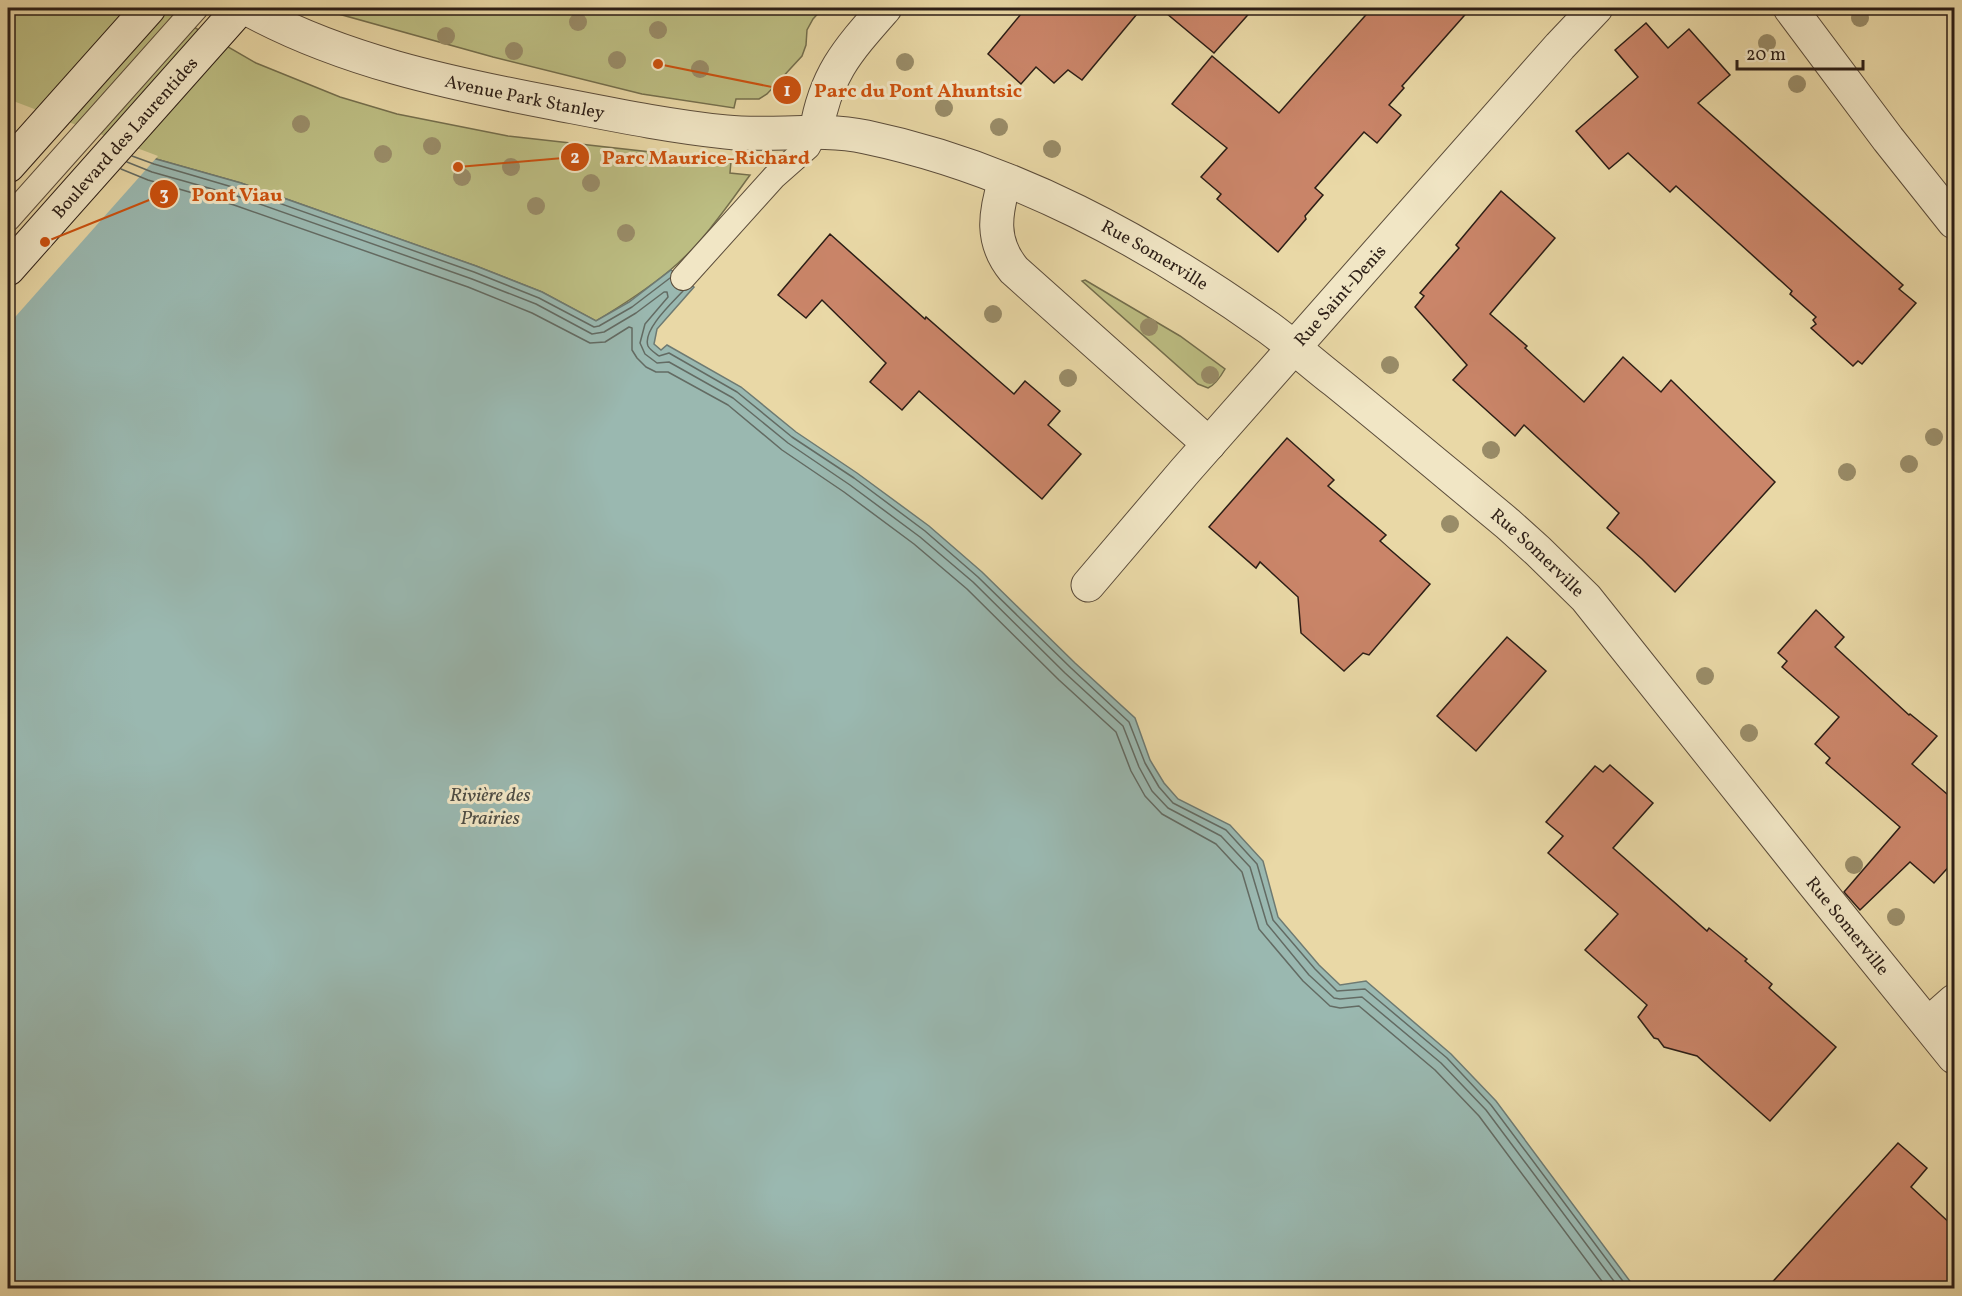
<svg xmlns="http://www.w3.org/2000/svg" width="1962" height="1296" font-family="Vollkorn,serif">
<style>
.green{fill:#bcbd82;stroke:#746e4c;stroke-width:1.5}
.water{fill:#9ab8b0;stroke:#6e7a72;stroke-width:1.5}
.pier{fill:#e9d8a6}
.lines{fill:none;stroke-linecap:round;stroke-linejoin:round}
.shore{stroke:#636b63;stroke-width:1.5}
.building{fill:#ca8569;stroke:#2c1e16;stroke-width:1.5}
.service-casing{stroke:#5b4c3a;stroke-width:26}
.minor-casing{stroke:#5b4c3a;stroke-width:35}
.tertiary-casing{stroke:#5b4c3a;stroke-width:35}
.secondary-casing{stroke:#2c1e16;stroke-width:35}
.service{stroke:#f1e6c5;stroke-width:24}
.minor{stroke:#f1e6c5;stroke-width:33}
.tertiary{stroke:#f1e6c5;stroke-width:33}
.secondary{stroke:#f1e6c5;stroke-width:33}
.tree{fill:#998c68}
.labels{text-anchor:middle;stroke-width:6;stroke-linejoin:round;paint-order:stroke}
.street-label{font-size:18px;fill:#2c1e16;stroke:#f1e6c5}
.water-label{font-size:20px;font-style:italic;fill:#4d4c44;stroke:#f1e6c5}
.leader{fill:none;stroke:#cc500e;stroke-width:2}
.callout-dot{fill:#cc500e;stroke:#f1e6c5;stroke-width:2}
.mark-label{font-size:18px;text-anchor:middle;font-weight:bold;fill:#fff}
.callout-label{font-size:20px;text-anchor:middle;font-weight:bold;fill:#cc500e;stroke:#f1e6c5;stroke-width:6;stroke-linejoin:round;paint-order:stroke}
</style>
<rect width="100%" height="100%" fill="#e9d8a6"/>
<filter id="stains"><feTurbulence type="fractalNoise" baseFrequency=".00333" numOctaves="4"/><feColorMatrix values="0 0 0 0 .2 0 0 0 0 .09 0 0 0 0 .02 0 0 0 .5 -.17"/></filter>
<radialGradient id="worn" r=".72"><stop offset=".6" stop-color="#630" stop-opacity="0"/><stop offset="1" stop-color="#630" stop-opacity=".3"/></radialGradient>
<!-- green -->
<g class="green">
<path d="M 8,8 L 161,8 L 256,63 L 340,97 L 397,114 L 508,136 L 731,161 L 730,173 L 750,175 C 727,207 699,247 669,271 C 646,290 621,306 596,321 L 542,292 L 476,266 L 241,183 L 156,159 L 8,102 Z"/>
<path d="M 331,8 L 823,8 L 813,19 L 807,30 L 806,45 L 802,56 L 767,94 L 759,99 L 736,99 L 734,108 L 642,94 L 493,57 L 328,11 Z"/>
<path d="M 1085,280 L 1180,336 L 1225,369 C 1221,376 1215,385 1208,388 L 1198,384 L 1082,281 Z"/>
</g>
<!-- water -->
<path class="water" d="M 8,102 L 156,159 L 241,183 L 476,266 L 542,292 L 596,321 L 629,302 L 671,270 L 694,287 L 657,329 L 654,344 L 661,350 L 667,345 L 741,387 L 796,432 L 857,473 L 929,526 L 982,572 L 1075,663 L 1135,718 L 1150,760 L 1164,783 L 1178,799 L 1230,825 L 1263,861 L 1278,917 L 1319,965 L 1340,985 L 1366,981 L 1451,1054 L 1496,1101 L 1635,1288 L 8,1288 Z"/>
<!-- pier -->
<path class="pier" d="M 8,99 L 158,156 L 8,325 Z"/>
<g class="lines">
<!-- shore -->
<g class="shore">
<path d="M 132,156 L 154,164 L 239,189 L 474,272 L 539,298 L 594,327 L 599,326 L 632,307 L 670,278"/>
<path d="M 127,162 L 152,172 L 237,196 L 472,279 L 536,304 L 592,334 L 604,332 L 636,313 L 664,292 L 667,292 L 668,297 L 645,324 L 640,343 L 645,354 L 657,363 L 669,362 L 733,398 L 788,443 L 850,485 L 920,537 L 973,582 L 1065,673 L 1123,726 L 1139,767 L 1152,791 L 1168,808 L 1221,836 L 1250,867 L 1267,924 L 1309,975 L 1334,998 L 1340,999 L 1362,997 L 1441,1063 L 1486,1110 L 1619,1288"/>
<path d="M 121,169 L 148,180 L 234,205 L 468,287 L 532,313 L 590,343 L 605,342 L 629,327 L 632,328 L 632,350 L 637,358 L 646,367 L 656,372 L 668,372 L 728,405 L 782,450 L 844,492 L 914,544 L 967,589 L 1059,680 L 1116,732 L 1131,771 L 1145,796 L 1162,814 L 1216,844 L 1242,872 L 1259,929 L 1303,981 L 1330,1006 L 1340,1008 L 1359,1006 L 1435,1070 L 1479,1116 L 1607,1288"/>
<path d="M 683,291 C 673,302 642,330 648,346 C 650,350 655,353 659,356 L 669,353 L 737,392 L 792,437 L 854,478 L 925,531 L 978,577 L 1071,668 L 1129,722 L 1145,763 L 1159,787 L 1173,803 L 1226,830 L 1257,864 L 1273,920 L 1315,969 L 1337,991 L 1365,989 L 1447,1058 L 1491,1105 L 1628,1288"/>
</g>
</g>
<!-- building -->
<g class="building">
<path d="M 1026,8 L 1142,8 L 1082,80 L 1068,70 L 1054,83 L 1036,67 L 1021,84 L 988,54 Z"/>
<path d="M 1160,8 L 1254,8 L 1214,53 Z"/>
<path d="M 1372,8 L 1471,8 L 1402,86 L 1404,88 L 1389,105 L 1401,115 L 1377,143 L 1364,132 L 1315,188 L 1323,195 L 1305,216 L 1306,219 L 1278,252 L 1217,199 L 1221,194 L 1201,177 L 1227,148 L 1172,104 L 1212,56 L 1279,113 Z"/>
<path d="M 1646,23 L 1668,48 L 1689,29 L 1730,75 L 1698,103 L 1903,285 L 1899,289 L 1916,303 L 1862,364 L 1858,361 L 1853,366 L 1811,328 L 1816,324 L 1813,320 L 1816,317 L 1790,294 L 1792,291 L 1676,186 L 1670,192 L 1628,153 L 1609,169 L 1576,131 L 1638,77 L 1615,50 Z"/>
<path d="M 1501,191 L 1555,238 L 1490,314 L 1527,346 L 1525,348 L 1584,402 L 1623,357 L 1661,392 L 1671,380 L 1775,482 L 1675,592 L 1642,559 L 1607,528 L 1619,513 L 1524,425 L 1515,436 L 1453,380 L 1467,365 L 1415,307 L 1424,296 L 1420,293 L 1459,248 L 1456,245 Z"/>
<path d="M 830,234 L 925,319 L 926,317 L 1014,394 L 1025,381 L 1060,411 L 1048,425 L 1081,454 L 1042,499 L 919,391 L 902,410 L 870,382 L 886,363 L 822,300 L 806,318 L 778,295 Z"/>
<path d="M 1287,438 L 1334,480 L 1328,486 L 1386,535 L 1380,541 L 1430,584 L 1369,655 L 1363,653 L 1344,671 L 1301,633 L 1298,597 L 1260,562 L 1256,568 L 1209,527 Z"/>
<path d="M 1816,610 L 1844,637 L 1835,647 L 1909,715 L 1910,714 L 1937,736 L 1912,764 L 1954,800 L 1954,861 L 1934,883 L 1910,862 L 1860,910 L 1844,892 L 1900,827 L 1826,763 L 1830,758 L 1815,744 L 1839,717 L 1782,667 L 1787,661 L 1778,653 Z"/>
<path d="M 1507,637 L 1546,671 L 1476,751 L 1437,716 Z"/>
<path d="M 1610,765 L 1653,803 L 1613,848 L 1707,931 L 1709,928 L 1747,959 L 1745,961 L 1772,984 L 1769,988 L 1836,1047 L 1770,1121 L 1697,1056 L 1664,1047 L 1658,1039 L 1654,1038 L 1638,1017 L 1647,1005 L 1585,950 L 1618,914 L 1548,853 L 1563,836 L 1546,822 L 1595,766 L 1603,772 Z"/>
<path d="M 1898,1143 L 1927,1168 L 1911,1187 L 1954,1227 L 1954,1288 L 1767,1288 Z"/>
</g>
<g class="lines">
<defs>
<g id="service">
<path d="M 8,219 L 196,8"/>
<path d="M 683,278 L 774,177 L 808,147 L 816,132"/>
</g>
<g id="minor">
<path id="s1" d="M 246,8 C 340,60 448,83 553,103 C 610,114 668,126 726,132 C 773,137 818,127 866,137 C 1014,168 1147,241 1269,328 C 1292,345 1313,364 1335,381 C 1393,428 1450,476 1508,524 L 1538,551 L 1586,598 L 1810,879 L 1954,1057"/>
<path d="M 816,132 C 825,75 848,50 885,8"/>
<path d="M 1005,180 C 995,213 990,241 1014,270 L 1209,444"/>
<path id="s2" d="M 1088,585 L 1185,471 L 1560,46 L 1596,8"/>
<path d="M 1928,1024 L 1954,1001"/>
</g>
<path id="tertiary" d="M 1790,8 L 1888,139 L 1954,222"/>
<g id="secondary">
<path d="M 8,166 L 149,8"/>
<path id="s3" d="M 8,269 L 240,8"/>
</g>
</defs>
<!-- service casing -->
<use href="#service" class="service-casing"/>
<!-- minor casing -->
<use href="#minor" class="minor-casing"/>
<!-- tertiary casing -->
<use href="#tertiary" class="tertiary-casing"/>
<!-- secondary casing -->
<use href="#secondary" class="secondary-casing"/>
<!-- service -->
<use href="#service" class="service"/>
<!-- minor -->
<use href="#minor" class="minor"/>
<!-- tertiary -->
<use href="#tertiary" class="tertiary"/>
<!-- secondary -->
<use href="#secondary" class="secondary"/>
</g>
<!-- trees -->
<g class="tree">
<circle cx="1860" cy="18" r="9"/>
<circle cx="578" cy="22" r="9"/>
<circle cx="658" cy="30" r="9"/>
<circle cx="446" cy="36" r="9"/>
<circle cx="1767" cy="43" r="9"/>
<circle cx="514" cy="51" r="9"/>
<circle cx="617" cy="60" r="9"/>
<circle cx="905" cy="62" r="9"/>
<circle cx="700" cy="69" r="9"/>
<circle cx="1797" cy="84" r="9"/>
<circle cx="944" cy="108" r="9"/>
<circle cx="301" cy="124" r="9"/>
<circle cx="999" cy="127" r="9"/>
<circle cx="432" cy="146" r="9"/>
<circle cx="1052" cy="149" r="9"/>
<circle cx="383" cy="154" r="9"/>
<circle cx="511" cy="167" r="9"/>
<circle cx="462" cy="177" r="9"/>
<circle cx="591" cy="183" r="9"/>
<circle cx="536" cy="206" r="9"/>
<circle cx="626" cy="233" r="9"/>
<circle cx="993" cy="314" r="9"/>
<circle cx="1149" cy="327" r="9"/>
<circle cx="1390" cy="365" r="9"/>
<circle cx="1210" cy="375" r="9"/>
<circle cx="1068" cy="378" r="9"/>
<circle cx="1934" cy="437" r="9"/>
<circle cx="1491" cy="450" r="9"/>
<circle cx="1909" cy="464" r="9"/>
<circle cx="1847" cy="472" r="9"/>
<circle cx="1450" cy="524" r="9"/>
<circle cx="1705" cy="676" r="9"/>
<circle cx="1749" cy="733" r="9"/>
<circle cx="1854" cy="865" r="9"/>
<circle cx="1896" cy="917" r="9"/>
</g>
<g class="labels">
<!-- street labels -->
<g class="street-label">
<text dy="6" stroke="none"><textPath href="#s1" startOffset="294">Avenue Park Stanley</textPath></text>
<text dy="6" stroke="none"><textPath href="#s3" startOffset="176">Boulevard des Laurentides</textPath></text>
<text dy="6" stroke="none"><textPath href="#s1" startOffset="952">Rue Somerville</textPath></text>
<text dy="6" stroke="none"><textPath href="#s2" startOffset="384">Rue Saint-Denis</textPath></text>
<text dy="6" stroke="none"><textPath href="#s1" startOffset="1438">Rue Somerville</textPath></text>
<text dy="6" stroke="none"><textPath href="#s1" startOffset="1924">Rue Somerville</textPath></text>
</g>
<!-- water labels -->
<g class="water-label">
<text x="490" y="801">Rivière des<tspan x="490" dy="23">Prairies</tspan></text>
</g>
</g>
<!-- callouts -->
<path class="leader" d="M658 64L787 90M458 167L575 157M45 242L164 194"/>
<g class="callout-dot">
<circle cx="658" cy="64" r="6"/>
<circle cx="458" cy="167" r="6"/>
<circle cx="45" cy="242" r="6"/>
<circle cx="787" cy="90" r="15"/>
<circle cx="575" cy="157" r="15"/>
<circle cx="164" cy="194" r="15"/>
</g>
<g class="mark-label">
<text x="787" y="96">1</text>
<text x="575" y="163">2</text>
<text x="164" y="200">3</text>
</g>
<g class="callout-label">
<text x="918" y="97">Parc du Pont Ahuntsic</text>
<text x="706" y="164">Parc Maurice-Richard</text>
<text x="237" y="201">Pont Viau</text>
</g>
<!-- margin -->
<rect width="1962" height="1296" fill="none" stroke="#e9d8a6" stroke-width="30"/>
<rect x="9" y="9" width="1944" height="1278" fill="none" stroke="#2c1e16" stroke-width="3"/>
<rect x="15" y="15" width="1932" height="1266" fill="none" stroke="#2c1e16" stroke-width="1.5"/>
<!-- scale -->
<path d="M1737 60v9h126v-9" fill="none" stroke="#2c1e16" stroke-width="3"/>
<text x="1746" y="60" font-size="18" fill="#2c1e16" stroke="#f1e6c5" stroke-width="4.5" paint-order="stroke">20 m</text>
<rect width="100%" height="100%" filter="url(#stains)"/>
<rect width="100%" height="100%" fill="url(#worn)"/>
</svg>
